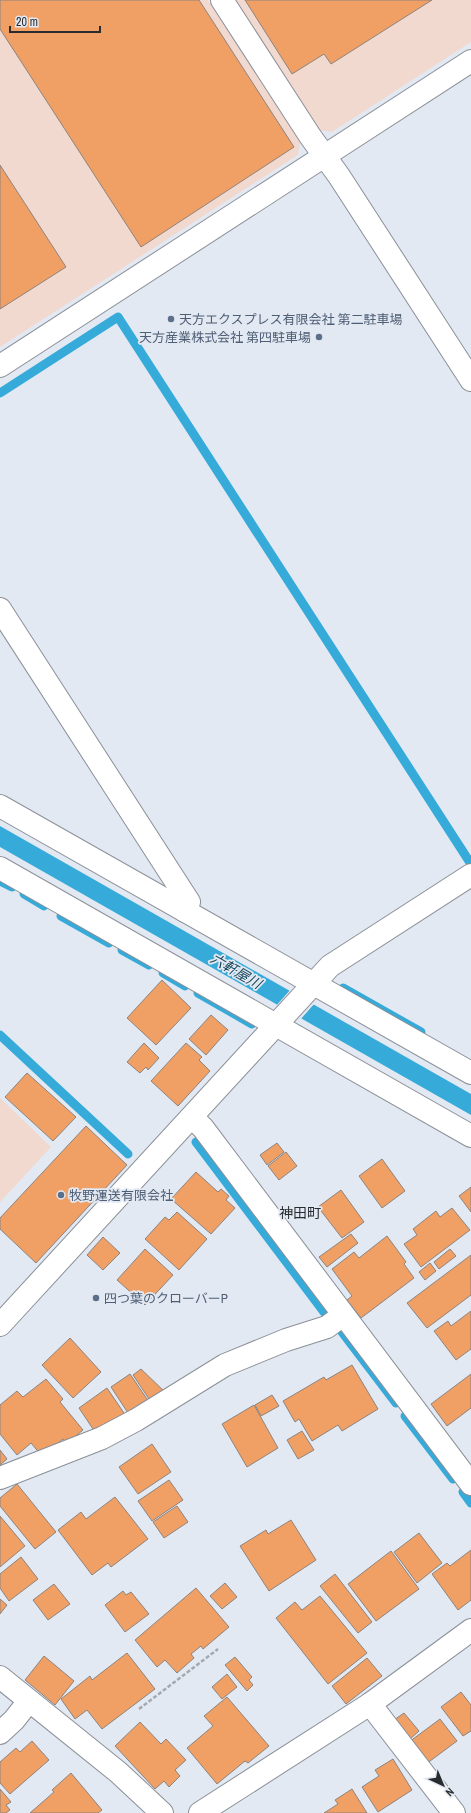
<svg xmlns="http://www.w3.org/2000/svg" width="471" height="1813" font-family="'Archivo Narrow','Noto Sans JP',sans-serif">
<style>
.industrial{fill:#f1d9cf}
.water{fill:#36abda}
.pier{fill:#e3e9f2}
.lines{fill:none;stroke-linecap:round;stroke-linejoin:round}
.stream{stroke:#36abda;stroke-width:9}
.building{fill:#f09f65;stroke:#8d847e}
.minor-casing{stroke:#8b9098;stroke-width:24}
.tertiary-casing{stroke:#8b9098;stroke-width:24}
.path{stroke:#a4a9b0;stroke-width:2.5;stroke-dasharray:4 2;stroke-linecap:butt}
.minor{stroke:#fff;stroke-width:22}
.tertiary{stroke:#fff;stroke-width:22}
.service-dot{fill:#5c6f8a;stroke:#e3e9f2;stroke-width:1.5}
.labels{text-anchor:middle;stroke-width:3.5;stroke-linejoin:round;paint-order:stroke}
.service-label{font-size:13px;fill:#4e5e75;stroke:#e3e9f2;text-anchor:start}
.water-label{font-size:14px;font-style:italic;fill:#1a495d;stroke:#e3e9f2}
.neighbourhood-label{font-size:14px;fill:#292c2f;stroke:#e3e9f2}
</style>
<rect width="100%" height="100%" fill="#e3e9f2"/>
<!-- industrial -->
<g class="industrial">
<path d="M 0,0 L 208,0 L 300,142 L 298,155 L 0,347 Z"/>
<path d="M 235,0 L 471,0 L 471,42 L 332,132 L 319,130 Z"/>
<path d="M 0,1098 L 51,1147 L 0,1202 Z"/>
</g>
<!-- water -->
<path class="water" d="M 0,826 L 471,1094 L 471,1115 L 0,847 Z"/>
<!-- pier -->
<path class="pier" d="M 291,989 L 315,1003 L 300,1020 L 276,1006 Z"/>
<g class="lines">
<!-- stream -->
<g class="stream">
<path d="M 0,393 L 118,317 L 469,861"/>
<path d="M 0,881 L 12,887"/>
<path d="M 24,894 L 44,906"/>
<path d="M 61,916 L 109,943"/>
<path d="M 122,950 L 149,965"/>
<path d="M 163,973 L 185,986"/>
<path d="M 343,988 L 421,1032"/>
<path d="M 198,993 L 252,1024"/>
<path d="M 0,1035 L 128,1154"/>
<path d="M 196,1142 L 324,1312"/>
<path d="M 342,1332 L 396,1403"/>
<path d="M 405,1416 L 453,1479"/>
<path d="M 463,1492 L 471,1503"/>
</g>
</g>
<!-- building -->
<g class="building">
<path d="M 0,0 L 199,0 L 294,147 L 141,247 L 0,29 Z"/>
<path d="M 245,0 L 432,0 L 331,64 L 324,54 L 292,74 Z"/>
<path d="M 0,165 L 66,267 L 0,309 Z"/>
<path d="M 162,980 L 191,1008 L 156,1045 L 127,1018 Z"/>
<path d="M 211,1015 L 228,1030 L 206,1055 L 189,1039 Z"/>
<path d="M 144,1043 L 159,1058 L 148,1070 L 146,1067 L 140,1073 L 127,1062 Z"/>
<path d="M 186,1043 L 202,1057 L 199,1060 L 210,1071 L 178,1106 L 151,1081 Z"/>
<path d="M 27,1073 L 76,1117 L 53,1141 L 5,1097 Z"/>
<path d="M 86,1126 L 127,1165 L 36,1263 L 0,1229 L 0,1218 Z"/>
<path d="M 277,1143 L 284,1152 L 267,1165 L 260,1155 Z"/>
<path d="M 286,1152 L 297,1166 L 279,1180 L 268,1166 Z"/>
<path d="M 382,1159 L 405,1191 L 382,1208 L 359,1176 Z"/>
<path d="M 196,1172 L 218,1192 L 221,1189 L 229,1196 L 226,1200 L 235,1208 L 211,1234 L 171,1199 Z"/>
<path d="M 471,1187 L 471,1212 L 459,1196 Z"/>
<path d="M 341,1190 L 364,1222 L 342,1238 L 318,1207 Z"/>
<path d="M 452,1208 L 470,1230 L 421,1267 L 404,1244 L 417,1235 L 413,1229 L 436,1211 L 440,1217 Z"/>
<path d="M 177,1212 L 207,1239 L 179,1270 L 145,1239 L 165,1217 L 169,1220 Z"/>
<path d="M 351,1234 L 358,1243 L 327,1267 L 319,1257 Z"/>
<path d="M 387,1236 L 406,1262 L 404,1264 L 414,1278 L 361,1318 L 347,1300 L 352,1296 L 332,1269 L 354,1252 L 359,1258 Z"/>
<path d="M 103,1237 L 120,1253 L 103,1270 L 87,1255 Z"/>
<path d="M 145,1249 L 173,1275 L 145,1305 L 117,1280 Z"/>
<path d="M 450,1249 L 456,1256 L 439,1269 L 434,1262 Z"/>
<path d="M 471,1255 L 471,1295 L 427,1328 L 407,1303 Z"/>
<path d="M 430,1263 L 436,1271 L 425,1280 L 419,1272 Z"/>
<path d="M 471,1311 L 471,1349 L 456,1360 L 434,1331 L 448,1321 L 451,1326 Z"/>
<path d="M 70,1338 L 101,1372 L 73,1398 L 42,1365 Z"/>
<path d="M 352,1365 L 378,1409 L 342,1431 L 338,1425 L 312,1441 L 299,1419 L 295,1422 L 283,1401 L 324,1377 L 326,1380 Z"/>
<path d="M 141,1369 L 165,1392 L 151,1402 L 133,1375 Z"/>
<path d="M 130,1374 L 149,1402 L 130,1416 L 111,1387 Z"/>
<path d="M 471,1374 L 471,1408 L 447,1426 L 431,1404 Z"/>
<path d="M 46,1379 L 63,1399 L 60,1402 L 83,1430 L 66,1444 L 63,1439 L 42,1456 L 31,1443 L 17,1455 L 0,1434 L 0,1405 L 17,1391 L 23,1397 Z"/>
<path d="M 107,1388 L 126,1416 L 97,1435 L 79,1408 Z"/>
<path d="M 272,1395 L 279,1406 L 261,1416 L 255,1405 Z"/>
<path d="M 254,1405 L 278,1448 L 247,1467 L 222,1424 Z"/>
<path d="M 302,1431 L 314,1450 L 298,1459 L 287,1440 Z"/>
<path d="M 152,1444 L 171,1472 L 138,1494 L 119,1467 Z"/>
<path d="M 0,1450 L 7,1459 L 0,1465 Z"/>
<path d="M 169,1480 L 183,1500 L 152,1521 L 138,1501 Z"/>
<path d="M 17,1484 L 56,1532 L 35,1549 L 0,1506 L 0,1498 Z"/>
<path d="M 115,1497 L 148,1539 L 111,1567 L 108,1563 L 92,1575 L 58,1530 L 81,1512 L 86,1519 Z"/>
<path d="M 177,1506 L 188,1522 L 164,1538 L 153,1522 Z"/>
<path d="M 0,1516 L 25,1546 L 0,1567 Z"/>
<path d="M 291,1520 L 316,1560 L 269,1591 L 240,1546 L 266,1530 L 268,1534 Z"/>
<path d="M 419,1533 L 442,1563 L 417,1583 L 394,1552 Z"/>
<path d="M 471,1550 L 471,1600 L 458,1610 L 432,1574 L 447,1563 L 450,1566 Z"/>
<path d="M 391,1551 L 419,1589 L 376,1621 L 348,1584 Z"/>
<path d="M 21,1557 L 38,1579 L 9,1601 L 0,1588 L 0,1574 Z"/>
<path d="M 335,1574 L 372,1622 L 358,1633 L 320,1586 Z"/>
<path d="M 225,1583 L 237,1597 L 222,1609 L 210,1596 Z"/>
<path d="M 54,1584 L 70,1604 L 48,1620 L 33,1600 Z"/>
<path d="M 196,1588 L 229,1627 L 203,1649 L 201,1646 L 191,1654 L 194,1658 L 177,1673 L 165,1660 L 157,1667 L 135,1640 Z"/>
<path d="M 123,1591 L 126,1595 L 131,1592 L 149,1614 L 125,1632 L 105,1605 Z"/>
<path d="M 320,1596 L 367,1653 L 328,1684 L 276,1618 L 295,1602 L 302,1610 Z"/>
<path d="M 0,1599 L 7,1605 L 0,1614 Z"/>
<path d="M 127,1653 L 155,1689 L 102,1729 L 87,1710 L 75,1719 L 61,1699 L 90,1676 L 92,1680 Z"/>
<path d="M 44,1656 L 74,1681 L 55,1705 L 25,1680 Z"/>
<path d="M 235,1657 L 252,1677 L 249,1680 L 253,1685 L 247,1691 L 225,1665 Z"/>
<path d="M 367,1658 L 382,1676 L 346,1704 L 332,1686 Z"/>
<path d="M 227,1674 L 237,1687 L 222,1699 L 212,1687 Z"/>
<path d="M 461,1692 L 471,1705 L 471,1731 L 463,1736 L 441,1707 Z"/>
<path d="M 227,1697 L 269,1746 L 248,1763 L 245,1761 L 217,1784 L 187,1748 L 213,1726 L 204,1716 Z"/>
<path d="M 404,1713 L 419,1731 L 409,1740 L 394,1720 Z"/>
<path d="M 440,1719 L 457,1741 L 426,1764 L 409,1742 Z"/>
<path d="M 140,1722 L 161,1744 L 166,1739 L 186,1760 L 175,1770 L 180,1776 L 169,1787 L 164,1781 L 155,1789 L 115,1746 Z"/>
<path d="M 32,1741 L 49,1760 L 10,1794 L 0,1783 L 0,1762 L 16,1748 L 20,1752 Z"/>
<path d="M 393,1759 L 412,1790 L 378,1812 L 362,1787 L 379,1776 L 375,1770 Z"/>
<path d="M 71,1773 L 102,1810 L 98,1813 L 30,1813 L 54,1792 L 52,1790 Z"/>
<path d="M 0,1789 L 11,1802 L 6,1805 L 10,1810 L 6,1813 L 0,1813 Z"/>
<path d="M 352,1789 L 367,1813 L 324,1813 L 338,1804 L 335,1800 Z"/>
</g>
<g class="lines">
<defs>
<g id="minor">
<path d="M 222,0 L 310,136 L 339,176 L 471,380"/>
<path d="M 0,609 L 189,902 L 185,911"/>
<path d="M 0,806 L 471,1073"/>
<path d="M 0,868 L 471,1136"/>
<path d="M 192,1117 L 203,1128 L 471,1484"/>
<path d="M 0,1325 L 330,966 L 471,875"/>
<path d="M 0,1478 L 102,1438 L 136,1420 L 225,1365 L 286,1340 L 327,1327 L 343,1315"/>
<path d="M 370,1704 L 454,1813"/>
<path d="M 0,1733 L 14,1720 L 29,1701"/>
<path d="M 200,1813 L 370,1704 L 471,1630"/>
</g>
<g id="tertiary">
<path d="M 0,366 L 471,61"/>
<path d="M 0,1677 L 118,1772 L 162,1813"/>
</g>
</defs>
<!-- minor casing -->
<use href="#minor" class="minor-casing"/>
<!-- tertiary casing -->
<use href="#tertiary" class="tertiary-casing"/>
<!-- path -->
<path class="path" d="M 139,1709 L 218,1649"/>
<!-- minor -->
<use href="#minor" class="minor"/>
<!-- tertiary -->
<use href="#tertiary" class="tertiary"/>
</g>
<!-- markers -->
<g class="service-dot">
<circle cx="171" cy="319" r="4"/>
<circle cx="319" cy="337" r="4"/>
<circle cx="61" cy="1195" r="4"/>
<circle cx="96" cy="1298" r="4"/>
</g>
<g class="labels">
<!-- service labels -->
<g class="service-label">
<text x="179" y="324">天方エクスプレス有限会社 第二駐車場</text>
<text x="311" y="342" text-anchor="end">天方産業株式会社 第四駐車場</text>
<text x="69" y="1200">牧野運送有限会社</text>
<text x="104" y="1303">四つ葉のクローバーP</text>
</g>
<!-- water labels -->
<g class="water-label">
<text transform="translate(236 971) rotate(30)" y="5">六軒屋川</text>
</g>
<!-- neighbourhood labels -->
<g class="neighbourhood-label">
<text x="300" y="1218">神田町</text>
</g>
</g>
<!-- north arrow -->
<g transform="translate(443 1785) rotate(136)" stroke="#e3e9f2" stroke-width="3" paint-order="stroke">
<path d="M0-3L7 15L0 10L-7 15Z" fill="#292c2f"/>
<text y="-6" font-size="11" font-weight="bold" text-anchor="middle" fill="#292c2f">N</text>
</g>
<!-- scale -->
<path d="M10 26v6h90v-6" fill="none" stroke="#292c2f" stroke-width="2"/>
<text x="16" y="26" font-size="12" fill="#292c2f" stroke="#e3e9f2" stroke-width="3" paint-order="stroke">20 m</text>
</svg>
